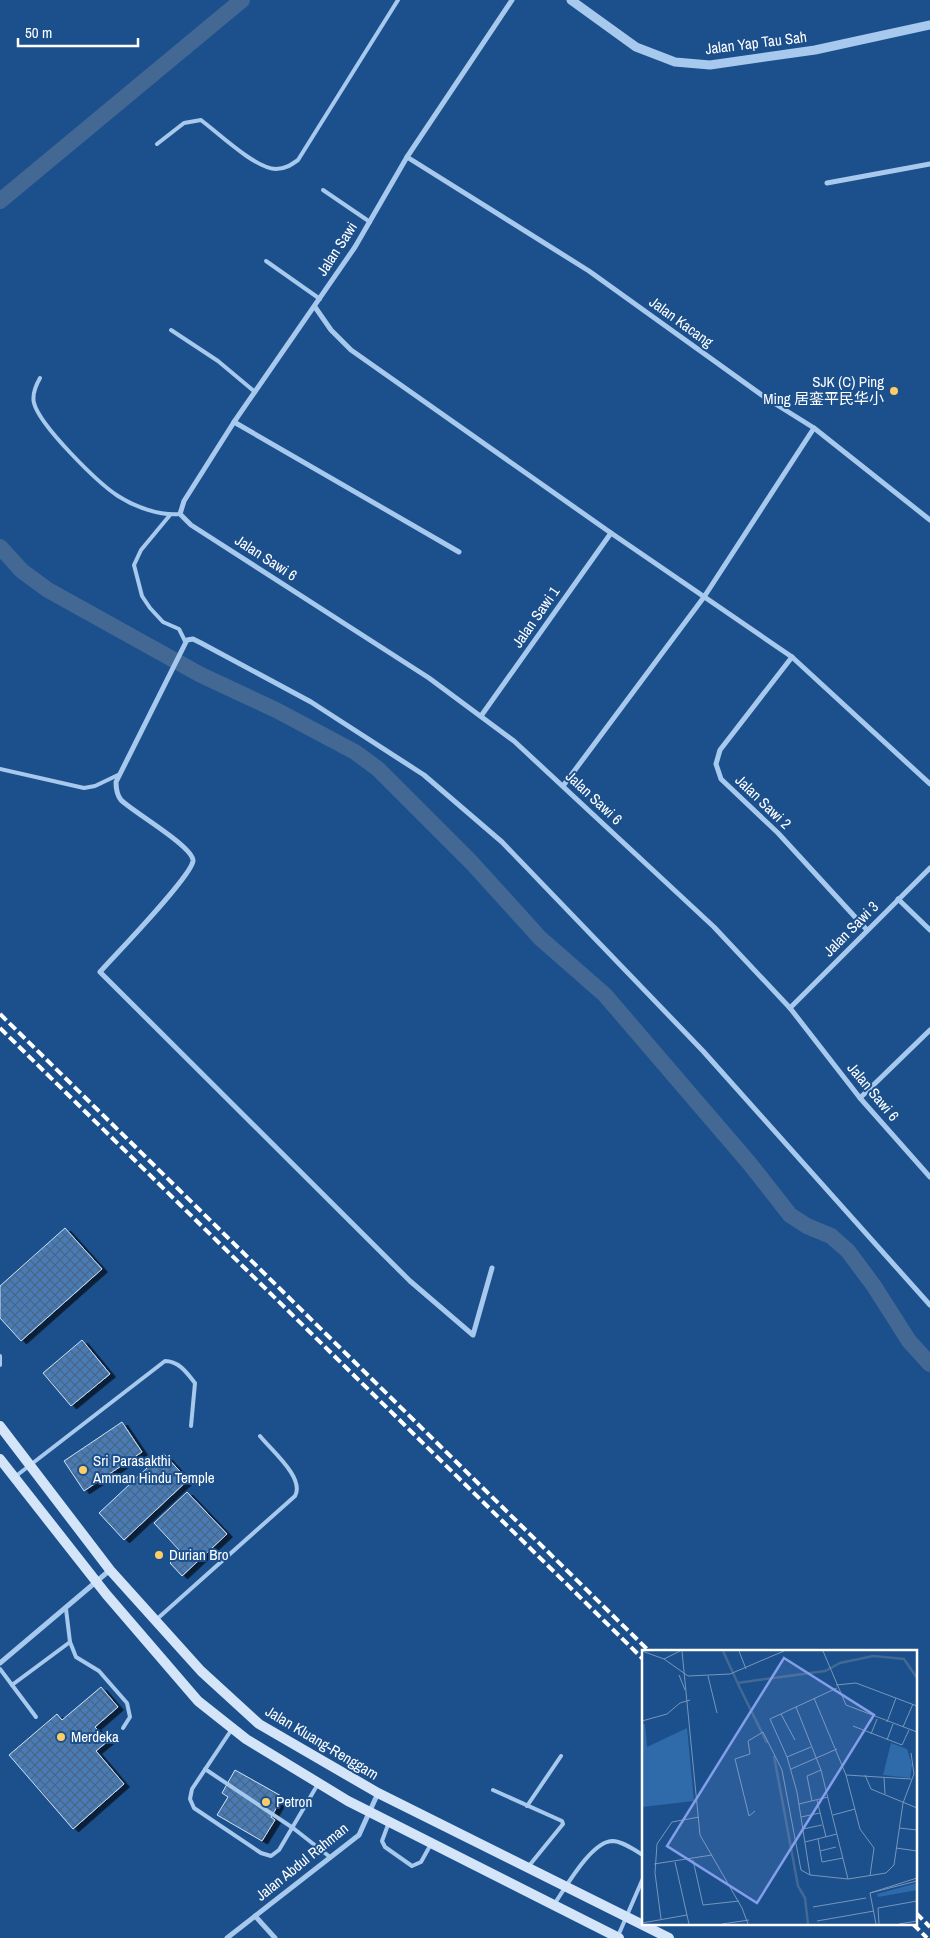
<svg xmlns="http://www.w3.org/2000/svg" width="930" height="1938" font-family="'Archivo Narrow','Noto Sans SC',sans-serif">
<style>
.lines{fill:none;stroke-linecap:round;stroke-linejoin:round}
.canal{stroke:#426893;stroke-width:16}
.building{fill:url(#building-cross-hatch);stroke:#cde2f9;filter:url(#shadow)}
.service{stroke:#a7c9ed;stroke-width:4}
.minor{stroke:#a7c9ed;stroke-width:5}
.tertiary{stroke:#a7c9ed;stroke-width:9}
.secondary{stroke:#d4e5f9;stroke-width:10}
.rail{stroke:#fff;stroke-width:4;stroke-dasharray:9 4;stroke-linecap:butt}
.poi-dot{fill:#fecd65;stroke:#1c508c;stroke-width:2}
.labels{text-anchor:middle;stroke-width:4;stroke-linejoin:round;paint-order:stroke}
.street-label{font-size:15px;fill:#fff;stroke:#1c508c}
.poi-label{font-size:15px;fill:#fff;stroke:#1c508c;text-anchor:start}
.inset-river{fill:none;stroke:#426893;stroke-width:2.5}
.inset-road{fill:none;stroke:#7796ba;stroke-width:1}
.view{fill:#839eea;fill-opacity:0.15;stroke:#839eea;stroke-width:2.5}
.inset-edge{fill:none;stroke:#fff;stroke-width:2.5}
</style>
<defs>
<pattern id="building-cross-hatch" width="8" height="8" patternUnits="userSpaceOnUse" patternTransform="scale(1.25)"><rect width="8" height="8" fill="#497cb6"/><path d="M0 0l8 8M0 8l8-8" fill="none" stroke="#4a6686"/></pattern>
<filter id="shadow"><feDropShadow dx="5.5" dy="3" stdDeviation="0" flood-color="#0009"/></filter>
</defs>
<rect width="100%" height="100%" fill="#1c508c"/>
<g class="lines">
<!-- canal -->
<g class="canal">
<path d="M 0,201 L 242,0"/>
<path d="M 0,547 L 22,571 L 48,590 L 201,675 L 276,710 L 355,752 L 378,769 L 472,863 L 540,938 L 605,995 L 750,1164 L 790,1215 L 807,1226 L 831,1236 L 848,1251 L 874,1286 L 909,1341 L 930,1364"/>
</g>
</g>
<!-- building -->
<g class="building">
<path d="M 65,1228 L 102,1269 L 21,1341 L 0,1318 L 0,1286 Z"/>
<path d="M 82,1340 L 110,1374 L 71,1406 L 43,1373 Z"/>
<path d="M 122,1422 L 142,1452 L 84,1491 L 64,1461 Z"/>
<path d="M 163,1453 L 188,1480 L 124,1540 L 99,1513 Z"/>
<path d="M 187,1492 L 227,1534 L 182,1576 L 170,1563 L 181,1552 L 154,1523 Z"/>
<path d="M 101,1687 L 118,1707 L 95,1727 L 108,1741 L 96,1751 L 124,1784 L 73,1829 L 9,1755 L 57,1714 L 62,1720 Z"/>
<path d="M 235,1770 L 283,1797 L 271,1817 L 275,1820 L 262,1841 L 217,1815 L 228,1797 L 222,1793 Z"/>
</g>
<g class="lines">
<!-- service -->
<g class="service">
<path d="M 157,144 L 184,123 L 201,120 C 218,133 256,169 276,169 C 285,169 291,165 298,160 L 398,0"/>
<path d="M 323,190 L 370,222"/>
<path d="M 266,261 L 320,299"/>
<path d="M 171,330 L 218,361 L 255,392"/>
<path d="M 40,378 C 36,385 32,395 34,403 C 40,426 98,483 118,496 C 135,507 160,516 180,514"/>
<path d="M 170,515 L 141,550 L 134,565 L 142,596 L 150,608 L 163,622 L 179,629 L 185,641"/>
<path d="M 0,769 L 84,788 L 95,786 L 118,775"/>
<path d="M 0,1356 L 0,1365"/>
<path d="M 16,1476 L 165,1361 C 179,1361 187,1373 195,1383 L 191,1426"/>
<path d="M 157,1619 L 295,1496 C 305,1478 272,1451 260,1436"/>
<path d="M 70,1642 L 76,1657 L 99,1671 L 127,1703 L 130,1717 L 123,1728"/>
<path d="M 0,1669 L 12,1685 L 70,1642 L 66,1609"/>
<path d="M 12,1685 L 36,1717"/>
<path d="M 232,1729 L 192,1789 L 190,1799 L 194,1808 L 261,1853 L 271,1856 L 279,1850 L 318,1784"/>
<path d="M 205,1769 L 293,1828 L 330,1857"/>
<path d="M 493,1790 L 562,1821 L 563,1824 L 528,1867"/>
<path d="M 527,1806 L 561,1756"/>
<path d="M 389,1822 L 382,1841 L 385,1847 L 412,1866 L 421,1862 L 431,1844"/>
<path d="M 555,1903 C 566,1887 591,1842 612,1841 C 622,1841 635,1850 644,1856"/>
<path d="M 618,1936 L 644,1876"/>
</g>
<!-- minor -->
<g class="minor">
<path d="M 512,0 L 407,157 L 355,247 L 234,422 L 184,501 L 180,514 L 191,525 L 429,678 L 514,741 L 714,927 L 790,1008 L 860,1098 L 930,1177"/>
<path d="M 407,157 L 589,271 L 766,398 L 814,428 L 930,520"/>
<path d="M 827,183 L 930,164"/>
<path d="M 315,307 L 331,330 L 351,350 L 611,533 L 792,657 L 930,784"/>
<path d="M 234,422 L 459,552"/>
<path d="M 792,657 L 720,750 L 716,764 L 721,779 L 778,833 L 867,930"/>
<path d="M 481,716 L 611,533"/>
<path d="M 563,786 L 704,597 L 814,428"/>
<path d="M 898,899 L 930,930"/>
<path d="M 790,1008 L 930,868"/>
<path d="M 860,1098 L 930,1030"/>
<path d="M 492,1268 L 473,1335 L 410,1281 L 100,972 C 115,955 191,877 193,861 C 194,847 133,812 121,800 C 117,795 116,788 116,782 L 187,640 L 193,639 L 201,643 L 311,702 L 424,775 L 502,842 L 703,1051 L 930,1305"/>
<path d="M 0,1663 L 110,1570"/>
<path d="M 255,1916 L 275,1938"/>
<path d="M 227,1938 L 359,1835 L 378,1793"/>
</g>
<!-- tertiary -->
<path class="tertiary" d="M 571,0 L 636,47 L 675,62 L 710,65 L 815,50 L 930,25"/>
<!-- secondary -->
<g class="secondary">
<path d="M 0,1426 L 110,1570 L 201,1671 L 259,1724 L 378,1793 L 669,1938"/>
<path d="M 0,1459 L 106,1594 L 198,1701 L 246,1739 L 348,1801 L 619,1938"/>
</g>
<!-- rail -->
<g class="rail">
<path d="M 0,1014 L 650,1652"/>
<path d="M 0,1028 L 644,1660"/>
<path d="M 916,1913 L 930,1927"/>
<path d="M 913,1924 L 927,1938"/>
</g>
</g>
<!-- markers -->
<g class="poi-dot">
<circle cx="894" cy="391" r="5"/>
<circle cx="83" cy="1470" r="5"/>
<circle cx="159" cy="1555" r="5"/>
<circle cx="61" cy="1737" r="5"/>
<circle cx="266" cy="1802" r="5"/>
</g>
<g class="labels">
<!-- street labels -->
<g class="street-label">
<text transform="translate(756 43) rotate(-7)" y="5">Jalan Yap Tau Sah</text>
<text transform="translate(337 249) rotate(-57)" y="5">Jalan Sawi</text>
<text transform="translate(681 322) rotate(36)" y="5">Jalan Kacang</text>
<text transform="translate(266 558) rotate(33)" y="5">Jalan Sawi 6</text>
<text transform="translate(536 617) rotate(-55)" y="5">Jalan Sawi 1</text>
<text transform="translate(594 798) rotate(43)" y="5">Jalan Sawi 6</text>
<text transform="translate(763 802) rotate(44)" y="5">Jalan Sawi 2</text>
<text transform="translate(851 929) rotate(-45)" y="5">Jalan Sawi 3</text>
<text transform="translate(873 1092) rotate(50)" y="5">Jalan Sawi 6</text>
<text transform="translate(322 1743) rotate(31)" y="5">Jalan Kluang-Renggam</text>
<text transform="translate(302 1862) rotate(-39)" y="5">Jalan Abdul Rahman</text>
</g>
<!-- poi labels -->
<g class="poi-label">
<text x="884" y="387" text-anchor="end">SJK (C) Ping<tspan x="884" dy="17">Ming 居銮平民华小</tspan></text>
<text x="93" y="1466">Sri Parasakthi<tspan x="93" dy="17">Amman Hindu Temple</tspan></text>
<text x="169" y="1560">Durian Bro</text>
<text x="71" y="1742">Merdeka</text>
<text x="276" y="1807">Petron</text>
</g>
</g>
<!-- overview -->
<g transform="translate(642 1650)">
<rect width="275" height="275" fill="#1c508c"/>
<path d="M 0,74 L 3,74 L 5,97 L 45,78 L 52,151 L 0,157 Z" fill="#2f6aaa"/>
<path d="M 275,233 L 275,240 L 236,247 L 235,244 Z" fill="#2f6aaa"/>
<path d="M 249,93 L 265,99 L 270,115 L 268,128 L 241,125 Z" fill="#2f6aaa"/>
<path class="inset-river" d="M 81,1 L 97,36M 95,33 L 183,21 L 198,13 L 231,6 L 262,9 L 275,28M 97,36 L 125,93M 132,106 L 156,236 L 163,248 L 166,274"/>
<path class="inset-road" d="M 0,1 L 22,9 L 46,26 L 88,24 L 142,1M 40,1 L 58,185 L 100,258 L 106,274M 97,1 L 104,19M 181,1 L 204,55 L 275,82M 22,9 L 38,1M 37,25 L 43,40M 66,26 L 75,63M 194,35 L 214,33 L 275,56M 172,48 L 204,125 L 218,179 L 232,198 L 228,226M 154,57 L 179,120 L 206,229M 139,64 L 153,90M 0,71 L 25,64 L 38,53 L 48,50M 245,72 L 254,48M 211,76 L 260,95 L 267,80M 261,77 L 271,54M 229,84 L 235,69M 245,90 L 251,74M 269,103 L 272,124M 145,107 L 169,97M 149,119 L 195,99M 204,125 L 269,129M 223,125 L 229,139 L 275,158M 242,127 L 243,144M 175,150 L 184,187M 170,151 L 165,126 L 179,120M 157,154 L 186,147M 113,161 L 107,166 L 93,109 L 108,104 L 106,91 L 121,82 L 140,120 L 159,220 L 168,225 L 206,229 L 244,223 L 252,215 L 261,153 L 272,124M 191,165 L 213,159M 159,167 L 178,163M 257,178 L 275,180M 161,179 L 180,175M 176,189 L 180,212 L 201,208M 163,192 L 195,184M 254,198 L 275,201M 178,201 L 194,197M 51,210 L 61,255 L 97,251M 33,212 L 47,274M 12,214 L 70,205M 168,225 L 155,142 L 145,107 L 128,69 L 195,38M 228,243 L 275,228M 228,243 L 275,231M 228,243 L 234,274M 171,257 L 224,248M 19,269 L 13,223 L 15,194 L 30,172 L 57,167M 175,271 L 232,261M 0,273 L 45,265M 80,274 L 107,270M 237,274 L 236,258 L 275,251M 257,274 L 275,271"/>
<path class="view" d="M 142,8 L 232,65 L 115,253 L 25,196 Z"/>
<rect width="275" height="275" class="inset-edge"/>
</g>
<!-- scale -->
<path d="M18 38v8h120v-8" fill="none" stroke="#ffffff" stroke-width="2.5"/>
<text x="25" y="38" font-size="15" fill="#ffffff" stroke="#1c508c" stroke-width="4" paint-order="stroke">50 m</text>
</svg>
